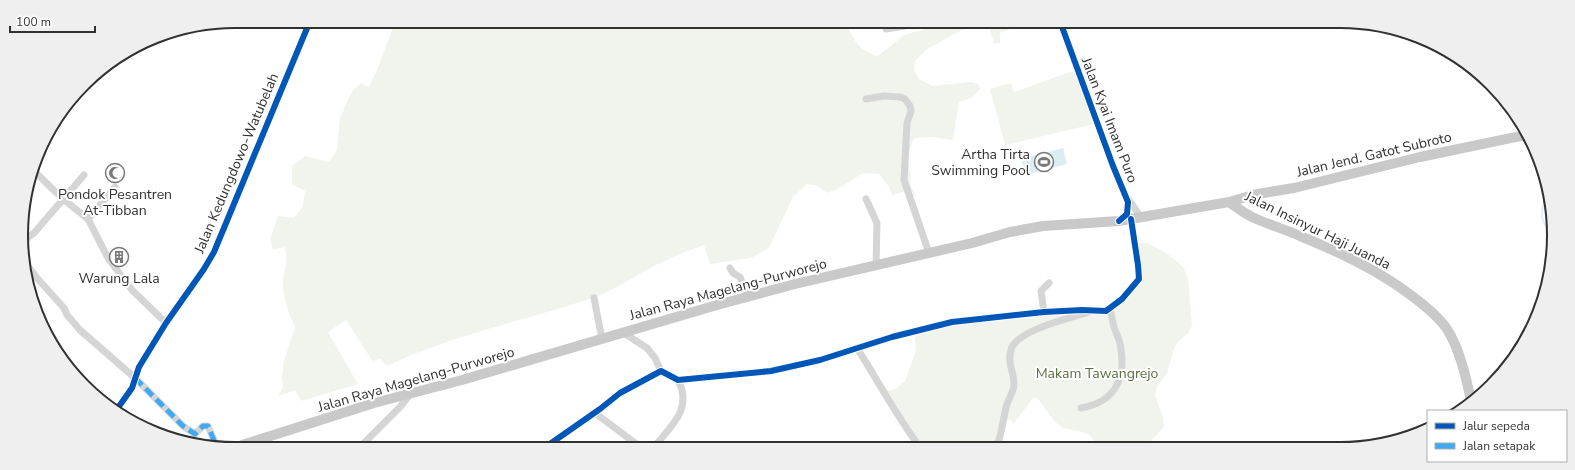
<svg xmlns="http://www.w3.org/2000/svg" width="1575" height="470" font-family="'Nunito Sans',sans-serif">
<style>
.green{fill:#f1f4ec}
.water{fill:#dbedf2}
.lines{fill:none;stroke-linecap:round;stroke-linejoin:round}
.stream{stroke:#dbedf2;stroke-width:1.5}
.minor{stroke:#d5d5d5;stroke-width:7}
.primary{stroke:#c9c9c9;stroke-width:10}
.quiet{stroke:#3fa9f5;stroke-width:5;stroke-dasharray:10 5;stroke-linecap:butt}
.cycleway-casing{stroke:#fff;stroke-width:8}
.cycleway{stroke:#0057b8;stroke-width:6}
.labels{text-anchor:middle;stroke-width:4;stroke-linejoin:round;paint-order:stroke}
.street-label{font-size:14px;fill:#313131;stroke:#fff}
.poi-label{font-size:14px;fill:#313131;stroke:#fff}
.park-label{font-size:14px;fill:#5b6e3d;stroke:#fff}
.rim{fill:none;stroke:#313131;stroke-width:2}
</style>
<rect width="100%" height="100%" fill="#fff"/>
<!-- green -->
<g class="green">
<path d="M 395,22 L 847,23 C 852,40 861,52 878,56 L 904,35 L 942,24 L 973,24 L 927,49 L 915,61 L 914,70 L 919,79 L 932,86 L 971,82 L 978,84 L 980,89 L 971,98 L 959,102 L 953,140 L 933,137 L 914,138 L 908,155 L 911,186 L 916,197 L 903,192 L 892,195 L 889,187 L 879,174 L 863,173 L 836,190 L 827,193 L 818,186 L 807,184 L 793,197 L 769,248 L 751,258 L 710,264 L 704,245 C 688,251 672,257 656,265 C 636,275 617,289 595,297 C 526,321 452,334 387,366 L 380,358 L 373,362 L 346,320 L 328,332 L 358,384 L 301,401 L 295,390 L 278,396 L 283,387 L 282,376 L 284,361 L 295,327 C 289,315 283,297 283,284 C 283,272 290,259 284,247 L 273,250 L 270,239 L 278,216 L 294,218 L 303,206 L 305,191 L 292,184 L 292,166 L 305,156 L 329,162 L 337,150 L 340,117 L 353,90 L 361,83 L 369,87 L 377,70 Z"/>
<path d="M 988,24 L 1010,24 L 1008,30 L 1000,33 L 1000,43 L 994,43 Z"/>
<path d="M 1076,70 L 1094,124 L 1005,145 L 990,89 L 1011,83 L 1014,92 Z"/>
<path d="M 1137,243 L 1148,243 L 1169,255 L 1183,267 L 1188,278 L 1192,326 L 1188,333 L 1178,342 L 1174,349 L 1167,373 L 1157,387 L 1155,395 L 1163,417 L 1164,427 L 1152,440 L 1142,447 L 1092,447 L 1094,445 C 1095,428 1070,433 1060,426 C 1053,421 1044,406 1038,399 L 1034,397 L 1014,423 L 1010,419 L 1005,422 L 999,446 L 922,446 L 886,391 L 895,389 L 905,381 L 916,351 L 915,338 L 919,331 L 943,325 L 1112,307 L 1141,278 Z"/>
</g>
<!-- water -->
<path class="water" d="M 1063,148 L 1067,164 L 1026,175 L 1021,159 Z"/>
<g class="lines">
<!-- stream -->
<path class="stream" d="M 1541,171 C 1542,178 1546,186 1545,193 C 1544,213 1536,213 1550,233"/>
<!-- minor -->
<g class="minor">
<path d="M 1061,24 L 1113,166 L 1128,202 L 1127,214 L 1120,220"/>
<path d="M 886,29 L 923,23"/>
<path d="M 866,99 L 884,96 L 900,97 L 905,99 L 910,106 L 911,111 L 907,123 L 904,180 L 929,253"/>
<path d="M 35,172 L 63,199 L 88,219 L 108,258 L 132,290 L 166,323"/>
<path d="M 866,199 L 877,223 L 876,266"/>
<path d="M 1129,200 L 1140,216"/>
<path d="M 88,219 L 115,187"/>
<path d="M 23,241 L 34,233 L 84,175"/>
<path d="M 26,264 L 37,278 L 64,308 L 67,315 L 80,330 L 135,378 L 183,426 L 195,434 L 203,426 L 208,426 L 216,445"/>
<path d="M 730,268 L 733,273 L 740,277 L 747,297"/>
<path d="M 594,298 L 602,339"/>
<path d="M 1044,312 L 1041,291 L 1049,283"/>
<path d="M 622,332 L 647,348 L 655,358 L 661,371"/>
<path d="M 857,348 C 878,381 896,415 919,446"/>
<path d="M 1081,408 C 1116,402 1127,377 1120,344 C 1119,338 1116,333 1114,327 C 1112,321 1112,315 1110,309"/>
<path d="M 115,412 L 132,388 L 139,367 L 166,323 L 204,269 L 214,252 L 310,21"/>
<path d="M 595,413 L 639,446"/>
<path d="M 362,445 L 400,407 L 411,393"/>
<path d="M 547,446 L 600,409 L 620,393 L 661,371 L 678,380 L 771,371 L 820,360 L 892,337 L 952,322 L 1044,312 L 1082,310 L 1106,311 L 1122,299 L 1139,279 L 1138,265 L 1131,219"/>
<path d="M 655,446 C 672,425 693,408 678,380"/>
<path d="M 997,446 C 1002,433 1003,418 1007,404 C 1009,398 1014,391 1014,384 C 1014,372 1007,363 1011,350 C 1016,330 1071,318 1089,312"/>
</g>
<!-- primary -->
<g class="primary">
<path d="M 1229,202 C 1236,207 1244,213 1252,217 C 1267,224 1284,229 1300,236 C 1339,252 1378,270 1412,296 C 1424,305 1438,316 1447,329 C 1460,350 1466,377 1471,401"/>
<path d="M 242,445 L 374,403 L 462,380 L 717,305 L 795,284 L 972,243 L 1010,232 L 1043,226 L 1119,221 L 1229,202 L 1257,194 L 1294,188 L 1420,157 L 1526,135"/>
</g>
<!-- quiet -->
<path class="quiet" d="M 135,378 L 183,426 L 195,434 L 203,426 L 208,426 L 216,445"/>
<defs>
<g id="cycleway">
<path d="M 1061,24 L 1113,166 L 1128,202 L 1127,214 L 1119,221"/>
<path d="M 115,412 L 132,388 L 139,367 L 166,323 L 204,269 L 214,252 L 310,21"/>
<path d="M 547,446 L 600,409 L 620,393 L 661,371 L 678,380 L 771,371 L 820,360 L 892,337 L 952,322 L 1044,312 L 1082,310 L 1106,311 L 1122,299 L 1139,279 L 1138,265 L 1131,219"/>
</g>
</defs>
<!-- cycleway casing -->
<use href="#cycleway" class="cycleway-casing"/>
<!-- cycleway -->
<use href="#cycleway" class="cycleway"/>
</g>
<!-- icons -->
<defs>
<symbol id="stadium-ring" viewBox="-11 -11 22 22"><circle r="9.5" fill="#fff" stroke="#797979" stroke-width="1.5"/><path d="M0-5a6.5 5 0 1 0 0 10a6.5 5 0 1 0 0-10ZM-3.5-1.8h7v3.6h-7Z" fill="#797979"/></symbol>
<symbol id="mosque-ring" viewBox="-11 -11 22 22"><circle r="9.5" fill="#fff" stroke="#797979" stroke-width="1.5"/><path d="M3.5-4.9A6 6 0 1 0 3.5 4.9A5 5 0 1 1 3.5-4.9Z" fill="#797979"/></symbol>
<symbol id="building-ring" viewBox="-11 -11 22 22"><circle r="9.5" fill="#fff" stroke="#797979" stroke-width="1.5"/><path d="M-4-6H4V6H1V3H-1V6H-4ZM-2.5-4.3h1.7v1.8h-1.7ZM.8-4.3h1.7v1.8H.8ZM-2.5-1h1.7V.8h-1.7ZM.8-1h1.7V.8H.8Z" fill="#797979"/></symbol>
</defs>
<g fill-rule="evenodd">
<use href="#stadium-ring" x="1033" y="151" width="22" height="22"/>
<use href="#mosque-ring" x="104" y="162" width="22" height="22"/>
<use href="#building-ring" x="108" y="246" width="22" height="22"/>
</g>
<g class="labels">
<!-- street labels -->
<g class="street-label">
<text transform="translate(1110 120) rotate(69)" y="5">Jalan Kyai Imam Puro</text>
<text transform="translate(1374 154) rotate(-13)" y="5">Jalan Jend. Gatot Subroto</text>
<text transform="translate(236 163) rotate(-67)" y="5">Jalan Kedungdowo-Watubelah</text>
<text transform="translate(1318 230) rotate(26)" y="5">Jalan Insinyur Haji Juanda</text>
<text transform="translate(728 289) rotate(-15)" y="5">Jalan Raya Magelang-Purworejo</text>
<text transform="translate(416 379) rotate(-16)" y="5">Jalan Raya Magelang-Purworejo</text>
</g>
<!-- poi labels -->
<g class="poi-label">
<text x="1030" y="159" text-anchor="end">Artha Tirta<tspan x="1030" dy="16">Swimming Pool</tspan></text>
<text x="115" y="199">Pondok Pesantren<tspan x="115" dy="16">At-Tibban</tspan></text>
<text x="119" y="283">Warung Lala</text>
</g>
<!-- park labels -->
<g class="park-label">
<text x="1097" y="378">Makam Tawangrejo</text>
</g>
</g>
<!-- crop -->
<path d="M0 0H1575V470H0ZM235 28H1340A207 207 0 0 1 1547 235V235A207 207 0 0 1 1340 442H235A207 207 0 0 1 28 235V235A207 207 0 0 1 235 28Z" fill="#efefef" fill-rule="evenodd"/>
<path class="rim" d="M235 28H1340A207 207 0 0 1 1547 235V235A207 207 0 0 1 1340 442H235A207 207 0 0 1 28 235V235A207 207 0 0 1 235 28Z"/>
<!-- legend -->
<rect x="1427" y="410" width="140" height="52" fill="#ffffff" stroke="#adadad"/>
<rect x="1435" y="423" width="20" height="6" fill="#0057b8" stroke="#adadad"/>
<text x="1463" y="430" font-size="12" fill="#313131">Jalur sepeda</text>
<rect x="1435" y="443" width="20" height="6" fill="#3fa9f5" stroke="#adadad"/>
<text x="1463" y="450" font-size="12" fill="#313131">Jalan setapak</text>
<!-- scale -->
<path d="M10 26v6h85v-6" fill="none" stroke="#313131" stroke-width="2"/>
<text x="16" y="26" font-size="12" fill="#313131" stroke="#ffffff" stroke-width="3" paint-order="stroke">100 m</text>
</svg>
